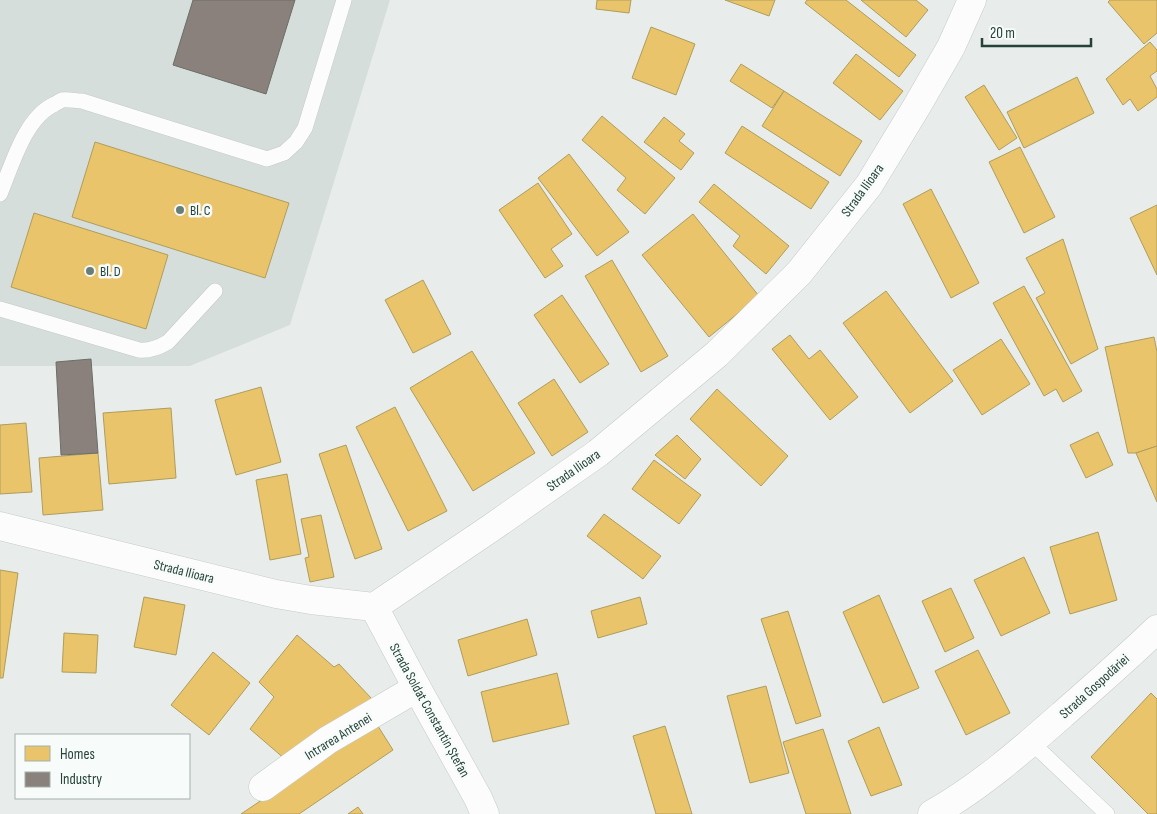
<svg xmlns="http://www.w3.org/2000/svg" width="1157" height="814" font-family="'Sofia Sans Condensed',sans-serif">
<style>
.built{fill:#d6dedb}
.homes{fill:#e9c46a;stroke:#ae9d5c}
.industry{fill:#8a817c;stroke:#6b6e68}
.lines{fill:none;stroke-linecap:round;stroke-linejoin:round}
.service-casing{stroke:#c5cac8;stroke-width:16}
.minor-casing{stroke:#c5cac8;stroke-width:29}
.service{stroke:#fcfcfc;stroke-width:15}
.minor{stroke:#fcfcfc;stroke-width:28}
.poi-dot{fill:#697e78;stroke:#f7fbf9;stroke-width:2}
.labels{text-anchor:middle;stroke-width:5;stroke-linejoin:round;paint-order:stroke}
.street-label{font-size:14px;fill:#24423a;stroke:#f7fbf9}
.poi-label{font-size:14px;fill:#24423a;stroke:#f7fbf9;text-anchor:start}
</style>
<rect width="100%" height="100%" fill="#e8edeb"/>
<!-- built -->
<path class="built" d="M 0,0 L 390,0 L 290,325 L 190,366 L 0,366 Z"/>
<!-- homes -->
<g class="homes">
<path d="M 597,0 L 631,0 L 629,13 L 596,9 Z"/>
<path d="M 725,0 L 775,0 L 769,16 Z"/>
<path d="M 807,0 L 846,0 L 916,55 L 899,77 L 805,3 Z"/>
<path d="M 861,0 L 916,0 L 928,10 L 906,37 Z"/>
<path d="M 1110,0 L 1157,0 L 1157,33 L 1144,44 L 1108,2 Z"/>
<path d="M 651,27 L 695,44 L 676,95 L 632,78 Z"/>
<path d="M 1150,42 L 1157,50 L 1157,71 L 1150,76 L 1157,89 L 1157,97 L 1138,111 L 1130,99 L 1123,105 L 1106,79 Z"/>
<path d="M 856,54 L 903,91 L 880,120 L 833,83 Z"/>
<path d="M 741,64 L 784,91 L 772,108 L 730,81 Z"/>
<path d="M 1077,77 L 1094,113 L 1024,148 L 1007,112 Z"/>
<path d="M 984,85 L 1017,138 L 999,150 L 965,97 Z"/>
<path d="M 784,91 L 862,141 L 840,176 L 762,126 Z"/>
<path d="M 602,116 L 675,178 L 645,214 L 617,190 L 626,178 L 582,140 Z"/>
<path d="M 664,117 L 685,134 L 679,141 L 694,153 L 681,170 L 644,142 Z"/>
<path d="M 742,126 L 829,182 L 811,209 L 725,153 Z"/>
<path d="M 95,142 L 289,203 L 265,278 L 72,217 Z"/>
<path d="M 1020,147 L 1055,217 L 1024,233 L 989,162 Z"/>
<path d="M 569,154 L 629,232 L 597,256 L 538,178 Z"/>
<path d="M 538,183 L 572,234 L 551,249 L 563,266 L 545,278 L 499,210 Z"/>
<path d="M 714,184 L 789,246 L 766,274 L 733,246 L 740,236 L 699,202 Z"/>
<path d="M 931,189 L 979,283 L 951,298 L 903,204 Z"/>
<path d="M 1157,205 L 1157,275 L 1130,218 Z"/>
<path d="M 34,213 L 168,255 L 146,329 L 11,287 Z"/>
<path d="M 693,214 L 759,296 L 709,337 L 642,255 Z"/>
<path d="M 1063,239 L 1098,349 L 1071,364 L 1036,298 L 1045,293 L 1026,258 Z"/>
<path d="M 612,260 L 668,356 L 641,372 L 585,276 Z"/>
<path d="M 423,280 L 451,334 L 413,353 L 385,300 Z"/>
<path d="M 1024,286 L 1082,391 L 1063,402 L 1056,389 L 1044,396 L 993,303 Z"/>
<path d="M 886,291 L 953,381 L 910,413 L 843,323 Z"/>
<path d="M 562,295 L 609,364 L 580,383 L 534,315 Z"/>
<path d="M 790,335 L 809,359 L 820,350 L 858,397 L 830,420 L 772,349 Z"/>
<path d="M 1154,337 L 1157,352 L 1157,446 L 1136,453 L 1128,453 L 1105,347 Z"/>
<path d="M 1001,339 L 1030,384 L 982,415 L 953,370 Z"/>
<path d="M 472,351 L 535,453 L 473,491 L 410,388 Z"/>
<path d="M 554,379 L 588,432 L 552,456 L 518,403 Z"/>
<path d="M 261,387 L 281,462 L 236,475 L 215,400 Z"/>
<path d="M 717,389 L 788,456 L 761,486 L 690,419 Z"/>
<path d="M 395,407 L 447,511 L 408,531 L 356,427 Z"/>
<path d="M 171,408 L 176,478 L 109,484 L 103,413 Z"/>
<path d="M 26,423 L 32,492 L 0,494 L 0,425 Z"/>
<path d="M 1098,432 L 1113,465 L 1086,478 L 1070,445 Z"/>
<path d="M 677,435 L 701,459 L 685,479 L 655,455 Z"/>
<path d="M 346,445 L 382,549 L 355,559 L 319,454 Z"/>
<path d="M 1157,446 L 1157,502 L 1136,453 Z"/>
<path d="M 98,453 L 103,510 L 43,515 L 39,458 Z"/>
<path d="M 654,460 L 701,495 L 679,524 L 632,489 Z"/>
<path d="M 287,474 L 301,554 L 270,560 L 256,480 Z"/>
<path d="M 604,514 L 661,556 L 643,579 L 587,536 Z"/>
<path d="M 321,515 L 334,577 L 310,582 L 305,558 L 309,557 L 301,519 Z"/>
<path d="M 1098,532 L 1117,600 L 1070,614 L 1050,547 Z"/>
<path d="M 1024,557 L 1050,613 L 1001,636 L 974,580 Z"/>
<path d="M 0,570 L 18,573 L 3,678 L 0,678 Z"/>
<path d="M 951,588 L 974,638 L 945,652 L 922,601 Z"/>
<path d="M 879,595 L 919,688 L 883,703 L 843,612 Z"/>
<path d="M 144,597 L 185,605 L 176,655 L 134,647 Z"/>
<path d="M 640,597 L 647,624 L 598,638 L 591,611 Z"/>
<path d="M 788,611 L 821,716 L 796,724 L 761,619 Z"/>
<path d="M 527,619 L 537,655 L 468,676 L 458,640 Z"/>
<path d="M 64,633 L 98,635 L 96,673 L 62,672 Z"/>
<path d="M 297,635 L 334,667 L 339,664 L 372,699 L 286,760 L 250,729 L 274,697 L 259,682 Z"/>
<path d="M 978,650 L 1010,713 L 966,735 L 935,671 Z"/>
<path d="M 213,652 L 250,683 L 209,735 L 171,705 Z"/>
<path d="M 557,673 L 569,724 L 493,742 L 481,692 Z"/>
<path d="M 766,686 L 789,773 L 750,783 L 727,696 Z"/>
<path d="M 1151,693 L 1157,699 L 1157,814 L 1148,814 L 1091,757 Z"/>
<path d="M 376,723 L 393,750 L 299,814 L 241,814 Z"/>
<path d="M 665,726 L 692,814 L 656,814 L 633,736 Z"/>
<path d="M 879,727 L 902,785 L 871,796 L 848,741 Z"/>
<path d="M 823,729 L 851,814 L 806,814 L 783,742 Z"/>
<path d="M 358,807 L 363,814 L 348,814 Z"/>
</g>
<!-- industry -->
<g class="industry">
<path d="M 193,0 L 295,0 L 266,94 L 173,65 Z"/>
<path d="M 91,359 L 98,453 L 61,455 L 56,362 Z"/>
</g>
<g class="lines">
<defs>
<g id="service">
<path d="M 0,194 C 12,165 25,117 55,104 C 58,102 60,101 62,100 C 68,99 76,101 82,101 L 267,159 L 284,153 L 296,142 L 305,128 L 344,0"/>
<path d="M 0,309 L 139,350 C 150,351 158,348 168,342 L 215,291"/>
<path d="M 1031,742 L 1107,814"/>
</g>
<g id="minor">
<path d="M 0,526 L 276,594 L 311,600 L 374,607 L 491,528 L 598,453 L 717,354 L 799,273 L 869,185 L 917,106 L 951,47 L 972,0"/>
<path d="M 374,607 L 417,688 L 478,798 L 485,814"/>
<path d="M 263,787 L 328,740 L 417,688"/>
<path d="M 932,814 C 980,787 1022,750 1063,714 C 1095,686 1127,658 1157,629"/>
</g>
</defs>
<!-- service casing -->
<use href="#service" class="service-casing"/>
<!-- minor casing -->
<use href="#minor" class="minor-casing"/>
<!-- service -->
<use href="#service" class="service"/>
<!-- minor -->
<use href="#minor" class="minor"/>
</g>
<!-- markers -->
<g class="poi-dot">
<circle cx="180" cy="210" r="5"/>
<circle cx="90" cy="271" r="5"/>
</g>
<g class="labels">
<!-- street labels -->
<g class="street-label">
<text transform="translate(862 190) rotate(-54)" y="5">Strada Ilioara</text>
<text transform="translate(573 470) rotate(-35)" y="5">Strada Ilioara</text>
<text transform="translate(184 571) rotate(14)" y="5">Strada Ilioara</text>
<text transform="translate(1094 686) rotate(-42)" y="5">Strada Gospodăriei</text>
<text transform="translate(430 710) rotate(61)" y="5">Strada Soldat Constantin Ștefan</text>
<text transform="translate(338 736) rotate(-32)" y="5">Intrarea Antenei</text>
</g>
<!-- poi labels -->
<g class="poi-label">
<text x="190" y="215">Bl. C</text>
<text x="100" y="276">Bl. D</text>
</g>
</g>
<!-- legend -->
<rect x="15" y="734" width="175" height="65" fill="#f7fbf9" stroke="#a3b1ad"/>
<rect x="25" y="746" width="25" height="15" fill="#e9c46a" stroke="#a3b1ad"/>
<text x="60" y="759" font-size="15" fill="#24423a">Homes</text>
<rect x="25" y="772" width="25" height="15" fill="#8a817c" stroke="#a3b1ad"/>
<text x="60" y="784" font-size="15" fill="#24423a">Industry</text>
<!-- scale -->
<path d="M982 38v8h109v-8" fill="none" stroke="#24423a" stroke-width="2.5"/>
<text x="990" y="38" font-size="15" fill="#24423a" stroke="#f7fbf9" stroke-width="4" paint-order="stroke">20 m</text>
</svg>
